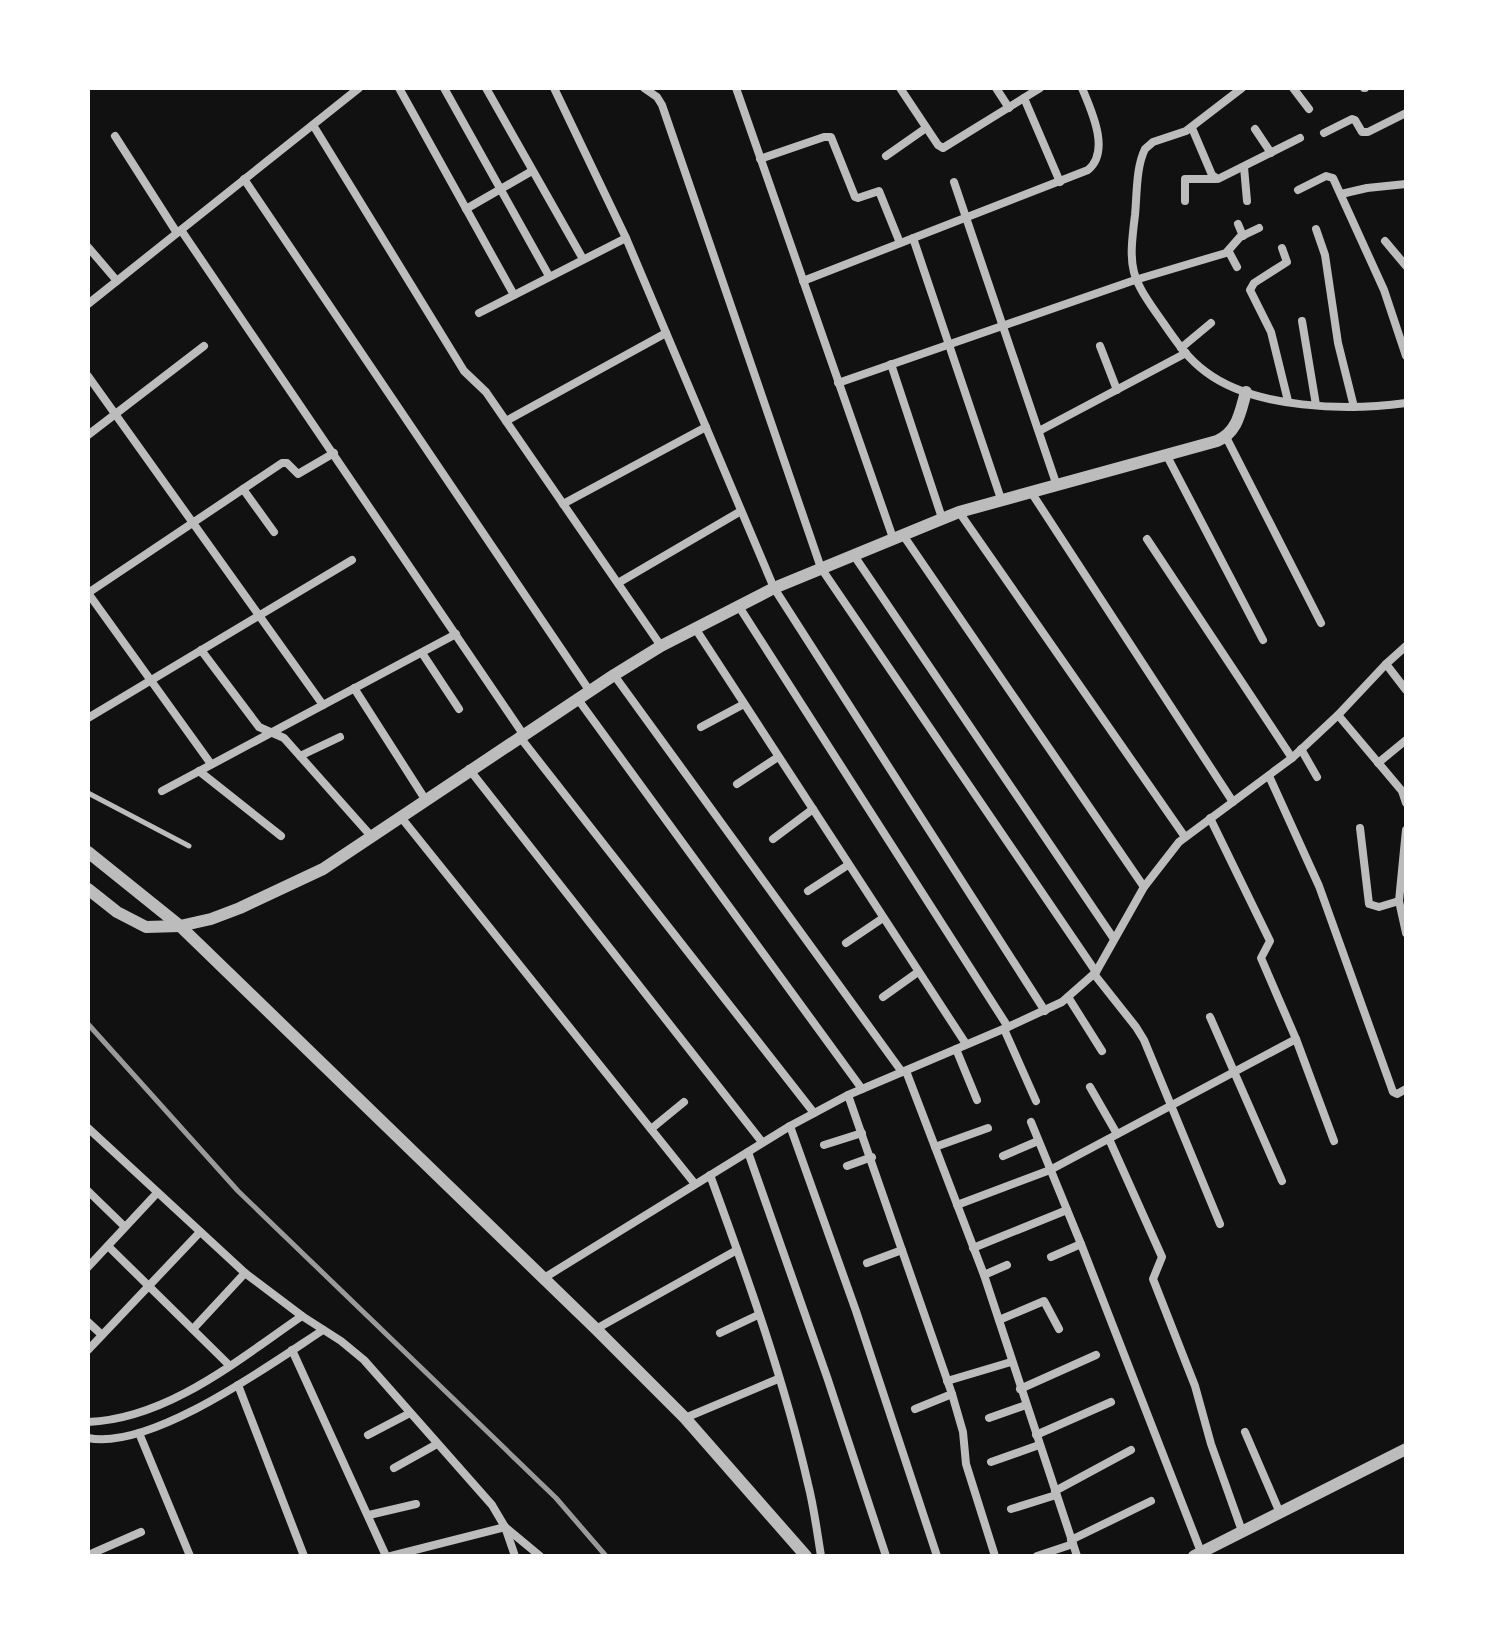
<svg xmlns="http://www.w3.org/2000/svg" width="1494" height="1644" font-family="'Times New Roman',serif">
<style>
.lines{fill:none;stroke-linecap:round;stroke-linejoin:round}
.service{stroke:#bcbcbc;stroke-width:5}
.minor{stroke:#bcbcbc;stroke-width:8}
.tertiary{stroke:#bcbcbc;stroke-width:12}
.rail{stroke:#9a9a9a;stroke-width:5}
</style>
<rect width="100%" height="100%" fill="#111"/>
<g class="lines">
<!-- service -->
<path class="service" d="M 88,793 L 189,846"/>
<!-- minor -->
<g class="minor">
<path d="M 399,88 L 514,295"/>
<path d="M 444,88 L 549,276"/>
<path d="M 486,88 L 583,259"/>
<path d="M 554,88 L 626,238 L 774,588 L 1045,1011"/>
<path d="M 644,88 L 657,97 L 662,105 L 821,568 L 1096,972"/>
<path d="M 736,88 L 893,538"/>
<path d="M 900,88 L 938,145 L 943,148 L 1040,88"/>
<path d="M 996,88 L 1009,108"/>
<path d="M 1242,88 L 1186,131 L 1153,142 L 1145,149 C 1136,167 1137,194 1135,215 C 1128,270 1130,276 1162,321 C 1175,340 1187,358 1206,372 C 1255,409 1347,411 1406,403"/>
<path d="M 1293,88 L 1309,109"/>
<path d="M 1364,88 L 1365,88"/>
<path d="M 1024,98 L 1060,182"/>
<path d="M 313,125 L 464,371 L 486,392 L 661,646"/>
<path d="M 1192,128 L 1212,175 L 1218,179 L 1300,138"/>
<path d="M 1255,129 L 1271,153"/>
<path d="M 1324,133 L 1352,119 L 1355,120 L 1362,132 L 1368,132 L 1406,113"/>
<path d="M 115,136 L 177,233"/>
<path d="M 886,156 L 926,128"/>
<path d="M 760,159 L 824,137 L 831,137 L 855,197 L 858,198 L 879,191 L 900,243"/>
<path d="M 1244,167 L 1247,201"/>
<path d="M 244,179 L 589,690"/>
<path d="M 954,182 L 1057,486"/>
<path d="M 1298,190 L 1326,176 L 1333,178 L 1384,290 L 1406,356"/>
<path d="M 1341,194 L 1367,188 L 1406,184"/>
<path d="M 1185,201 L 1185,179 L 1215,179"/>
<path d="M 466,209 L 532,171"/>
<path d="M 1238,224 L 1243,236"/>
<path d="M 1316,229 L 1325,255 L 1338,343 L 1354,407"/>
<path d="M 181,230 L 523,734"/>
<path d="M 913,238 L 1001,499"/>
<path d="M 1385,241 L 1406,266"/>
<path d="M 88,247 L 117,281"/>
<path d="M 1282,248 L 1287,262 L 1254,283 L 1250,290 L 1271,332 L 1288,401"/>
<path d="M 1229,252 L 1237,267"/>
<path d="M 803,281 L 1088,170 C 1111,151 1091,110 1082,88"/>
<path d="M 88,304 L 359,88"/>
<path d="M 479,313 L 626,238"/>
<path d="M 1302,321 L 1316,405"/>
<path d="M 1100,346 L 1117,390"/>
<path d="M 1181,348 L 1211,323"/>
<path d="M 891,364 L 942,518"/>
<path d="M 88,376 L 323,705"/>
<path d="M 838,383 L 1135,280 L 1226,253 L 1240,237 L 1259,228"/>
<path d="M 506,421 L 666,333"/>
<path d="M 1039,431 L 1186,353"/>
<path d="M 88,435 L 204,346"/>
<path d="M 1226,437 L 1321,623"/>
<path d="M 1167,456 L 1263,640"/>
<path d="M 243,489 L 274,532"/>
<path d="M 1031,492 L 1233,802"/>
<path d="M 563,504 L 706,427"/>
<path d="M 959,512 L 1185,837"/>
<path d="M 903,535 L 1144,887"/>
<path d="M 1147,539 L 1292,758"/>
<path d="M 853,554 L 1114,939"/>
<path d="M 618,583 L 741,511"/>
<path d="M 88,593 L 282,463 L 287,463 L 298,474 L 334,453"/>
<path d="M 88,593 L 211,764"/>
<path d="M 738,605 L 1008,1027"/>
<path d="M 695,628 L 966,1044"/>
<path d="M 201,650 L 259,727 L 284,738 L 371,836"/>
<path d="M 422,653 L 459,709"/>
<path d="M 1386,664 L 1406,690"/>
<path d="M 614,675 L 902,1072"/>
<path d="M 354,688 L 425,799"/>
<path d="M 577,698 L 862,1089"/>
<path d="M 1338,715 L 1402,791 L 1406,803"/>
<path d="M 88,718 L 352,560"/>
<path d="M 701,727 L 744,704"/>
<path d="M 519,736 L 814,1113"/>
<path d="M 1301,749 L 1317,777"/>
<path d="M 300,756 L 340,737"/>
<path d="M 1378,763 L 1406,740"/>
<path d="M 469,769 L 762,1142"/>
<path d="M 199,771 L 281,836"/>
<path d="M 1269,776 L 1319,886 L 1393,1092 L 1397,1094 L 1406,1089"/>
<path d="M 737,784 L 778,757"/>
<path d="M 162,791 L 456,634"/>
<path d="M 400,816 L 695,1184"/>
<path d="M 1210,818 L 1270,941 L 1261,958 L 1296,1039 L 1334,1141"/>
<path d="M 1360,828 L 1369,904 L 1379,907 L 1399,901"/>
<path d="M 1406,830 L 1399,901 L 1406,933"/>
<path d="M 773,839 L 813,809"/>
<path d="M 808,891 L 848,865"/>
<path d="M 846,943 L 883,918"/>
<path d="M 1094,974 L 1136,1027 L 1144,1040 L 1220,1224"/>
<path d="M 883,997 L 918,972"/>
<path d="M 1068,997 L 1102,1051"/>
<path d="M 1210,1017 L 1282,1181"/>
<path d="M 1004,1029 L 1036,1101"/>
<path d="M 956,1049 L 977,1100"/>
<path d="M 906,1071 L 984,1275 L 1077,1556"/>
<path d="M 1090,1087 L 1117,1134"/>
<path d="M 848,1095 L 952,1394 L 963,1432 L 966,1464 L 995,1556"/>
<path d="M 1031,1122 L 1081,1244 L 1201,1552"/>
<path d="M 790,1126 L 856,1311 L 937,1556"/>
<path d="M 88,1128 L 245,1273 L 302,1316 L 341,1341 L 364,1360 L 492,1505 L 505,1527 L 515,1556"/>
<path d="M 651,1129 L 684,1102"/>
<path d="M 1109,1139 L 1162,1257 L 1153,1279 L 1195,1386 L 1211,1444 L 1242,1531"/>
<path d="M 824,1145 L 862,1133"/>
<path d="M 935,1147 L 988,1128"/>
<path d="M 748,1152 L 827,1377 L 886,1556"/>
<path d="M 1003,1156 L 1038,1141"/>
<path d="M 847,1166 L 872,1157"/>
<path d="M 710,1175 C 747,1276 784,1379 808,1484 C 814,1507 817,1532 821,1556"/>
<path d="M 88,1191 L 125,1227"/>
<path d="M 957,1205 L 1050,1170 L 1296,1039"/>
<path d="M 108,1246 L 229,1365"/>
<path d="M 973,1248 L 1067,1210"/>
<path d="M 1051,1257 L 1081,1244"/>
<path d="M 867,1263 L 902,1250"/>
<path d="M 88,1267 L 157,1193"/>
<path d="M 984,1275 L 1007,1265"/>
<path d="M 544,1278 L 790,1126 L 848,1095 L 1008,1027 L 1062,1002 L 1096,972 L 1144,887 L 1179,842 L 1292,758 L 1338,715 L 1386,664 L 1406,646"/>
<path d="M 999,1320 L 1044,1301 L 1059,1329"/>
<path d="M 88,1322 L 102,1335"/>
<path d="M 193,1329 L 245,1273"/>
<path d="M 596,1329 L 737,1250"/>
<path d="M 720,1333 L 758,1315"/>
<path d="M 88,1350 L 200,1232"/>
<path d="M 292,1350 L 386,1556"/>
<path d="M 947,1381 L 1011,1362"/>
<path d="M 238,1385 L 304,1556"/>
<path d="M 1020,1389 L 1096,1355"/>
<path d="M 915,1409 L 952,1394"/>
<path d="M 685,1418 L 778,1379"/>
<path d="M 989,1418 L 1026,1405"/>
<path d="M 88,1422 C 168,1419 239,1359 302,1316"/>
<path d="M 1245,1432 L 1280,1513"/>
<path d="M 139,1433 L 190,1556"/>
<path d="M 368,1435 L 410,1413"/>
<path d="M 1036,1435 L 1111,1402"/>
<path d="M 88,1438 C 151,1451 271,1364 323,1330"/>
<path d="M 991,1462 L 1039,1445"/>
<path d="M 394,1468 L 437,1444"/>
<path d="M 1055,1491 L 1131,1450"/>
<path d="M 1011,1509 L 1056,1495"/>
<path d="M 369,1515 L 416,1504"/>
<path d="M 505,1527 L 540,1556"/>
<path d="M 1071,1540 L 1151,1501"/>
<path d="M 93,1553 L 141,1532"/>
<path d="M 391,1556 L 505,1527"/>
<path d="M 1037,1556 L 1073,1544"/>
</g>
<!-- tertiary -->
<g class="tertiary">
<path d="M 88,852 L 180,926 L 596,1329 L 685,1418 L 806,1556"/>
<path d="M 88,889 L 117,912 L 146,927 L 180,926 L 211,919 L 240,908 L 323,869 L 614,675 L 661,646 L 774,588 L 959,512 L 1217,441 C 1238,432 1240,412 1246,392"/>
<path d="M 1194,1556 L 1406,1449"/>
</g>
<!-- rail -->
<path class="rail" d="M 88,1024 L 238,1191 L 556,1498 L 606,1556"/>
</g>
<!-- border -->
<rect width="1494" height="1644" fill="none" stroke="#ffffff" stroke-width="180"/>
</svg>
